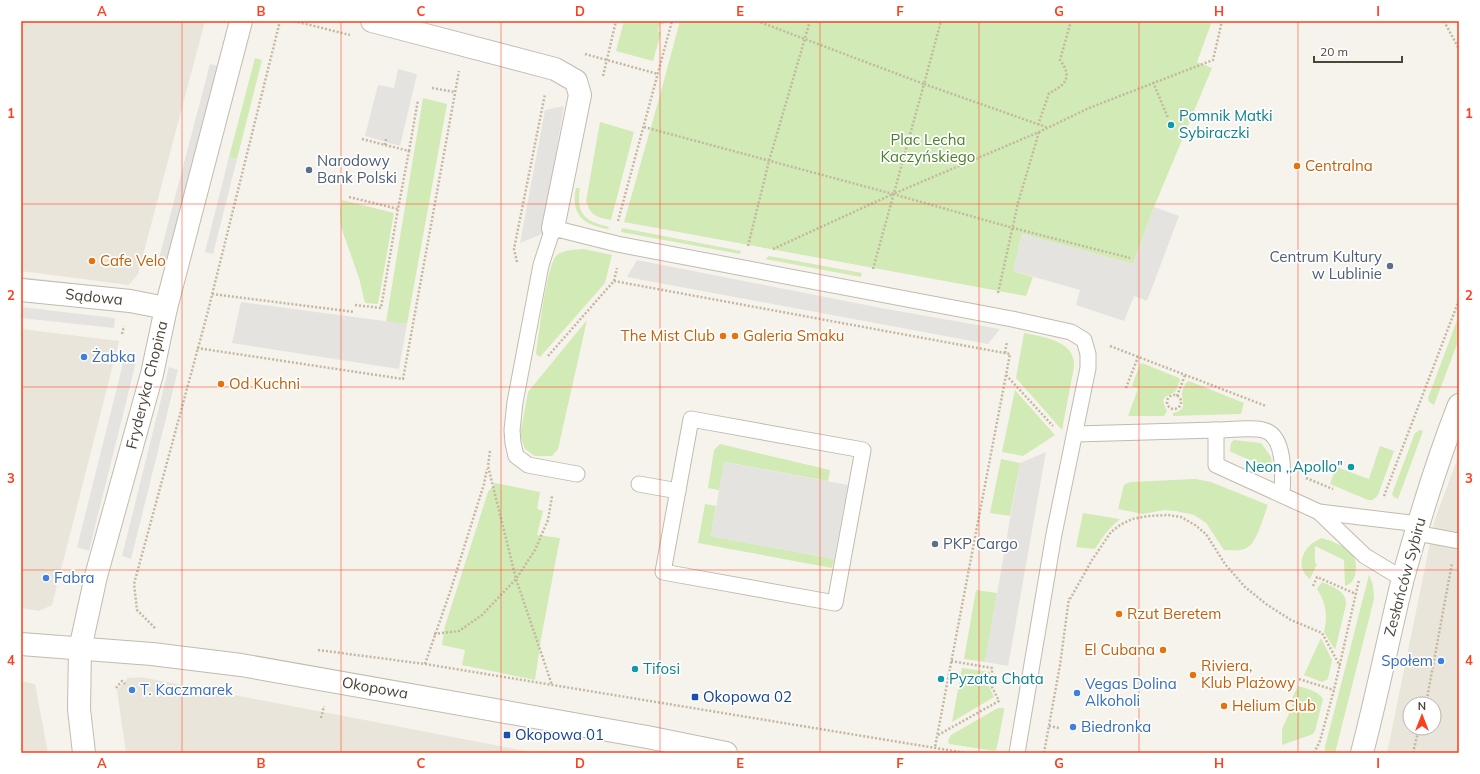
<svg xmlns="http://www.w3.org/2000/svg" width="1480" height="774" font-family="Mulish,sans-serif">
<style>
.residential{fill:#eae5da;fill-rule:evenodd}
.green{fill:#d2eab5}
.parking{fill:#e5e3e0}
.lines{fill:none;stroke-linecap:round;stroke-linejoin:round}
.service-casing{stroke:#c2bbae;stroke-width:17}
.minor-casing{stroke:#c2bbae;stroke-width:24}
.path{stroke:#c4b79f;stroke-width:2.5;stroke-dasharray:2 2;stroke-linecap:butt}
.service{stroke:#fff;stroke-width:15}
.minor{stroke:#fff;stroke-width:22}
.grid{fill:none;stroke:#fc3f1d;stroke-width:1;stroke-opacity:0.55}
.culture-dot{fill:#0f9aa8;stroke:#fff;stroke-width:1.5}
.food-dot{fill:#e8710a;stroke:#fff;stroke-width:1.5}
.service-dot{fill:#5c6f8a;stroke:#fff;stroke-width:1.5}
.shop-dot{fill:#3f7fe0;stroke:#fff;stroke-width:1.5}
.transit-dot{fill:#1a4fb4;stroke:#fff;stroke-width:1.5}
.labels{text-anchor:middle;stroke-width:3.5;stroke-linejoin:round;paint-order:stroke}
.culture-label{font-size:15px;fill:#0d838f;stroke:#fff;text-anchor:start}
.park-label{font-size:15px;fill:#4a7f2a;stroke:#fff}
.service-label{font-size:15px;fill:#4e5e75;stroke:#fff;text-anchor:start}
.food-label{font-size:15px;fill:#c56008;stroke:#fff;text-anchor:start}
.street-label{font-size:15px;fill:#4b4439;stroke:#fff}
.shop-label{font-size:15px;fill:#366cbe;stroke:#fff;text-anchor:start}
.transit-label{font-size:15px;fill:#164399;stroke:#fff;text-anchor:start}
.neatline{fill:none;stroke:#fc3f1d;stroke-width:1.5}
.grid-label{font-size:13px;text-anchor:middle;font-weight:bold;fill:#fc3f1d}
</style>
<rect width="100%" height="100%" fill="#f6f3ec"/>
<!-- residential -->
<g class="residential">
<path d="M 21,21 L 205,21 L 138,274 L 129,285 L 21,271 Z"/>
<path d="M 21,329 L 119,341 L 52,605 L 39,611 L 21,608 Z"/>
<path d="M 1459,455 L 1459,753 L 1387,753 L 1435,519 ZM 1410,704 L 1434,704 L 1434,728 L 1410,728 Z"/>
<path d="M 141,677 L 536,753 L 126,753 L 117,690 L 128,678 Z"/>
<path d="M 21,681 L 35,684 L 48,753 L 21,753 Z"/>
</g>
<!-- green -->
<g class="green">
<path d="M 624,21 L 664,21 L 664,24 L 660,24 L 658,31 L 661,33 L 653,61 L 616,51 Z"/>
<path d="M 680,21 L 1212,21 L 1197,62 L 1212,68 L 1154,207 L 1133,264 L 1022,234 L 1013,271 L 1033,277 L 1026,296 L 624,222 L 660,95 Z"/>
<path d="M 255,58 L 262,60 L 237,159 L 229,157 Z"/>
<path d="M 423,98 L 447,104 L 407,324 L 386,322 Z"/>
<path d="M 600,122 L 634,132 L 611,220 C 596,217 591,216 586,201 Z"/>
<path d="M 576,188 L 580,188 C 576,215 585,221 609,227 L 608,229 C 584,225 570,215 576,188 Z"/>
<path d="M 342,200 L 394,213 L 378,304 L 365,303 L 359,278 L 341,227 L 340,211 Z"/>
<path d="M 622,228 L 741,251 L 740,254 L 621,232 Z"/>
<path d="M 584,249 L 612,255 L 605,283 L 540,357 L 536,354 C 539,336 546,265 557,255 C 565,249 575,250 584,249 Z"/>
<path d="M 769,256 L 862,273 L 861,277 L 765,259 Z"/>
<path d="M 1459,315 L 1459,339 L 1434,405 L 1429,402 L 1428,398 Z"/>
<path d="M 587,320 L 558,449 L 552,456 L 535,456 L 525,449 L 520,435 L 528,392 Z"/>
<path d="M 1024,333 C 1044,337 1076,341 1074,367 L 1062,430 L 1016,378 Z"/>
<path d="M 1142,363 L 1179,378 L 1180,380 L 1176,391 C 1166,399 1159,394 1167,411 L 1164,416 L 1128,416 L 1138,389 L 1132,386 L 1140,364 Z"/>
<path d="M 1189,381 L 1244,403 L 1241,414 L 1173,416 L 1173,413 C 1186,410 1183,405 1182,396 C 1181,392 1184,387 1186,383 Z"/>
<path d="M 1015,390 L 1055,435 L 1023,456 L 1002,452 Z"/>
<path d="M 1420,430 L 1423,431 L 1398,499 L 1394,497 L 1392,494 L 1415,433 Z"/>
<path d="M 1234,440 L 1261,443 L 1271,457 L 1272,465 L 1269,468 L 1231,452 L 1230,450 L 1231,443 Z"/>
<path d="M 720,444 L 830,470 L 828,481 L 725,462 L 719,490 L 708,488 L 714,450 Z"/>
<path d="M 1380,446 L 1394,451 L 1378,495 C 1375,499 1372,501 1368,500 L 1330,484 L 1336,467 L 1369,479 Z"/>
<path d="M 1001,459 L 1020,463 L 1010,516 L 990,513 Z"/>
<path d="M 1195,479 L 1211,482 L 1268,505 C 1264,515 1257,542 1248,547 C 1241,552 1232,550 1224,550 L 1206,523 L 1194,515 L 1176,511 L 1164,510 L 1143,514 L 1118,509 L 1124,485 L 1130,482 Z"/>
<path d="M 495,483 L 540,492 L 537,509 L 543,511 L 537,535 L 560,538 L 541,639 L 535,680 L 462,665 L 465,650 L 442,645 L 445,626 L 488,492 Z"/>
<path d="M 705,504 L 716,506 L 711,536 L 834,559 L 832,568 L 698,543 Z"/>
<path d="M 1083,513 L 1120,519 C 1109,528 1102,538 1095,549 L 1076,547 Z"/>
<path d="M 1322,538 C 1341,545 1361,550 1355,575 C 1353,581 1351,584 1345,586 L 1344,560 L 1315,546 L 1315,563 L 1317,564 L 1310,579 C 1293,566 1304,544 1322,538 Z"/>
<path d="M 1369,575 L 1373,585 L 1374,599 L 1335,753 L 1325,753 L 1325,747 Z"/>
<path d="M 1322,582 C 1333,587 1347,591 1346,605 L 1335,650 L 1324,632 C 1328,616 1326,603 1317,589 Z"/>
<path d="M 976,590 L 997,593 L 985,662 L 964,659 Z"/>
<path d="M 1321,638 L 1332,660 L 1328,679 L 1322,682 L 1304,675 Z"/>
<path d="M 962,668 L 990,672 L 989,686 L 994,697 L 952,722 Z"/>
<path d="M 1298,686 C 1307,689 1317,690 1323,699 L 1315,731 L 1313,734 L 1282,745 L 1282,729 L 1292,707 L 1291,701 Z"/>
<path d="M 998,708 L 1004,708 L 1004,711 L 997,747 L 995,751 L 949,744 L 948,741 L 951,735 Z"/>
</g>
<!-- parking -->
<g class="parking">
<path d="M 210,64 L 219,66 L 166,269 L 157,266 Z"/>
<path d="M 398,69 L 417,74 L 400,146 L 365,136 L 378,85 L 394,88 Z"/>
<path d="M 564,106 L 542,234 L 520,243 L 545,110 Z"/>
<path d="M 229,157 L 237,159 L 213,254 L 205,252 Z"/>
<path d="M 1154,207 L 1179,216 L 1147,301 L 1134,296 L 1124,321 L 1076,305 L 1080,290 L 1013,271 L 1022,234 L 1133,264 Z"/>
<path d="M 637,260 L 881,308 L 1000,329 L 988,344 L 627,277 Z"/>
<path d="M 21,277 L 118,288 L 117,295 L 21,285 Z"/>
<path d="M 241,302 L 407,324 L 399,369 L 232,343 Z"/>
<path d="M 21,307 L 115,318 L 114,328 L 21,318 Z"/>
<path d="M 124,359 L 136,362 L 89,551 L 77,547 Z"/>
<path d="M 169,367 L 178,370 L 131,559 L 122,556 Z"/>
<path d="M 1046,452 L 1008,666 L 985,662 L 1020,463 Z"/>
<path d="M 724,462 L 848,485 L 834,559 L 711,536 Z"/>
</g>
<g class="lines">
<defs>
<g id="service">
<path d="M 691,419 L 863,450 L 835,603 L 663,572 Z"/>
<path d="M 1076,434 L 1216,430"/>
<path d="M 577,474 L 528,465 L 516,456 L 513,443 L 512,430 L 515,402 L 541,265 L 553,228 L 617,244 L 1012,319 L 1071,332 L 1084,340 L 1088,354 L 1088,368 L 1054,534 L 1017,753"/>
<path d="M 639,484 L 678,491"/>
<path d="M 1282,494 C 1283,476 1286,435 1263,430 C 1251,427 1228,430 1216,430 L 1216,465 L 1319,512 L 1419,524"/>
<path d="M 1319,512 L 1365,556 L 1403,579"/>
<path d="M 1416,533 L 1459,541"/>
</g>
<g id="minor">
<path d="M 372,21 L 555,69 L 576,81 L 580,95 L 553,228"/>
<path d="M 21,290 L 130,301 L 166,308"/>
<path d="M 21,644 L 152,654 L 241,665 L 647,737 L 726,753"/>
<path d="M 84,753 L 79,709 L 80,649 L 96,576 L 152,374 L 166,308 L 241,21"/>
<path d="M 1362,753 C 1377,695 1389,636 1403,578 C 1419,520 1437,461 1459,405"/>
</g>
</defs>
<!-- service casing -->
<use href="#service" class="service-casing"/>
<!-- minor casing -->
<use href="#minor" class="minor-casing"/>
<!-- path -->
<g class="path">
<path d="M 294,21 L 350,35"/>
<path d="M 757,21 L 924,84 L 941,21"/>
<path d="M 1444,21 L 1459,49"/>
<path d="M 585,54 L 658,74"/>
<path d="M 603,76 L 616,21"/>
<path d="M 1153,82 L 1168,118"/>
<path d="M 432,88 L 455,92"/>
<path d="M 1038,125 L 1049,93 C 1065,86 1073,77 1060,60 L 1071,21"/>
<path d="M 644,127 L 893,194 L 1039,132 L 1089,108 L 1213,60 L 1222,21"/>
<path d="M 385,145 L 386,139"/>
<path d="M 409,151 L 418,100"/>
<path d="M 349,197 L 398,209 L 409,151 L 362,139"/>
<path d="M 618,221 L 672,21"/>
<path d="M 748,246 L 769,161 L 810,21"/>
<path d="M 773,249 L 893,194 L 1013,228 L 1130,258"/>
<path d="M 517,262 L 514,249 L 545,94"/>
<path d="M 873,269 L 924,84 L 1046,127"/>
<path d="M 614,281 L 1010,354 L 935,747"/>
<path d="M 998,293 L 1018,203 L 1039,132"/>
<path d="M 212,294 L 354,312"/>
<path d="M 355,305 L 381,308 L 398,209"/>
<path d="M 122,334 L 124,326"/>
<path d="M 1110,346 L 1266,406"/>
<path d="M 197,348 L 403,379 L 459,71"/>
<path d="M 1005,353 L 1007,341"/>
<path d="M 548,356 L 614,281 L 617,268"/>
<path d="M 1006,375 L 1053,426"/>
<path d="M 1126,388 L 1138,357"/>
<circle cx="1174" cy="402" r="7"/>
<path d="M 1177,396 L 1185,375"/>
<path d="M 490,451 L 488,466 L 516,579 L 552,685"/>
<path d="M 1306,478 L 1333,489"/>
<path d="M 1384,496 L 1459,300"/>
<path d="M 1313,586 L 1317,577 L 1356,594"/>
<path d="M 1070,599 L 1092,560 L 1111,532 L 1120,525 L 1132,519 L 1148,516 L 1168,515 L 1181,517 L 1195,525 L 1206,534 L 1225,564 L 1245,587 L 1266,604 L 1291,620 L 1322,633 L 1340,666"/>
<path d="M 155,628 L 137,610 L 134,584 L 207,315 L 280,21"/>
<path d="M 434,634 L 459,631 L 482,615 L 516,579 L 535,550 L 548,520 L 552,496"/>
<path d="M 318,650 L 425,664 L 966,753"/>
<path d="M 425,664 L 451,589 L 484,484 L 487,469"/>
<path d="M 1299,679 L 1334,690"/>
<path d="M 116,688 L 122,681 L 125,684"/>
<path d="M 1426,704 L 1452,563"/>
<path d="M 321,718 L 324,706"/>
<path d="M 1049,726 L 1059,728"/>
<path d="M 938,735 L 999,701 L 992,687 L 992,668 L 951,661"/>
<path d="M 1044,753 L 1060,665 L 1069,598"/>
<path d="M 1314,753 L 1320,741 L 1334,690 L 1359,580"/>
<path d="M 1413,753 L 1419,728"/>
</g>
<!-- service -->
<use href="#service" class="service"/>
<!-- minor -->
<use href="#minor" class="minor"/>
</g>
<!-- grid -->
<path class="grid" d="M 182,21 L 182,753M 341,21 L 341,753M 501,21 L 501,753M 660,21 L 660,753M 820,21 L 820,753M 979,21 L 979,753M 1139,21 L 1139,753M 1298,21 L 1298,753M 21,204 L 1459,204M 21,387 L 1459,387M 21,570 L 1459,570"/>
<!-- markers -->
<g class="culture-dot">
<circle cx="1171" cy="125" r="4"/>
<circle cx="1351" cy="467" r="4"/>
<circle cx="635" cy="669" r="4"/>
<circle cx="941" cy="679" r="4"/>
</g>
<g class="food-dot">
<circle cx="1297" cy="166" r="4"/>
<circle cx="92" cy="261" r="4"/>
<circle cx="723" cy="336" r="4"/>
<circle cx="735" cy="336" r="4"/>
<circle cx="221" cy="384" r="4"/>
<circle cx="1119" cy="614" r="4"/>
<circle cx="1163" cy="650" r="4"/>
<circle cx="1193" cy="675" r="4"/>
<circle cx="1224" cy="706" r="4"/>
</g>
<g class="service-dot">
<circle cx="309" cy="170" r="4"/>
<circle cx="1390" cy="266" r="4"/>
<circle cx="935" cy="544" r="4"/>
</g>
<g class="shop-dot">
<circle cx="84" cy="357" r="4"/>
<circle cx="46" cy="578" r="4"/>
<circle cx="1441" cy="661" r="4"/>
<circle cx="132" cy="690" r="4"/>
<circle cx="1077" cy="693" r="4"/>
<circle cx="1073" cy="727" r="4"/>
</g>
<g class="transit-dot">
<rect x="691" y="693" width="8" height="8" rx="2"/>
<rect x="503" y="731" width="8" height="8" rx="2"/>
</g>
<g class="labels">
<!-- culture labels -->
<g class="culture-label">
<text x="1179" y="121">Pomnik Matki<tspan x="1179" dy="17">Sybiraczki</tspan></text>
<text x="1343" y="472" text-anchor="end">Neon ,,Apollo"</text>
<text x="643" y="674">Tifosi</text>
<text x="949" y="684">Pyzata Chata</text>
</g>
<!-- park labels -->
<g class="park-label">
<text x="928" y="145">Plac Lecha<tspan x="928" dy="17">Kaczyńskiego</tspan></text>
</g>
<!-- service labels -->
<g class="service-label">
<text x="317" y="166">Narodowy<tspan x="317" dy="17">Bank Polski</tspan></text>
<text x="1382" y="262" text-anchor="end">Centrum Kultury<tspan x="1382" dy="17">w Lublinie</tspan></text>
<text x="943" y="549">PKP Cargo</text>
</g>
<!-- food labels -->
<g class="food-label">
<text x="1305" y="171">Centralna</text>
<text x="100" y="266">Cafe Velo</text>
<text x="715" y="341" text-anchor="end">The Mist Club</text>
<text x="743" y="341">Galeria Smaku</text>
<text x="229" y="389">Od Kuchni</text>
<text x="1127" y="619">Rzut Beretem</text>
<text x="1155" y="655" text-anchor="end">El Cubana</text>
<text x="1201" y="671">Riviera,<tspan x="1201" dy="17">Klub Plażowy</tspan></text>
<text x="1232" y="711">Helium Club</text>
</g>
<!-- street labels -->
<g class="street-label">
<text transform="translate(94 297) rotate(6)" y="5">Sądowa</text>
<text transform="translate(147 385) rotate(-76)" y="5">Fryderyka Chopina</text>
<text transform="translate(1405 577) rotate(-75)" y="5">Zesłańców Sybiru</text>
<text transform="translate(375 688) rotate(10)" y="5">Okopowa</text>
</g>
<!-- shop labels -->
<g class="shop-label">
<text x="92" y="362">Żabka</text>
<text x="54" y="583">Fabra</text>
<text x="1433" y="666" text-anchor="end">Społem</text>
<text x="1085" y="689">Vegas Dolina<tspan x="1085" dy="17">Alkoholi</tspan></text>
<text x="140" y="695">T. Kaczmarek</text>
<text x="1081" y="732">Biedronka</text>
</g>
<!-- transit labels -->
<g class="transit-label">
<text x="703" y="702">Okopowa 02</text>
<text x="515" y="740">Okopowa 01</text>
</g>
</g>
<!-- border -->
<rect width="1480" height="774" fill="none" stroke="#ffffff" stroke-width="44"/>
<!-- north arrow -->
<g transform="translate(1422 716)"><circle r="19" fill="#ffffff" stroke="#b7b4b0"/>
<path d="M0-3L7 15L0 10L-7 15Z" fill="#fc3f1d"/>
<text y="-6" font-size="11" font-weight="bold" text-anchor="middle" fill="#4b4439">N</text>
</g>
<!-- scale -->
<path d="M1314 56v6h88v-6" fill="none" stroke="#4b4439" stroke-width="2"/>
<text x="1320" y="56" font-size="12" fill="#4b4439" stroke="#ffffff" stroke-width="3" paint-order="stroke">20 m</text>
<rect x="22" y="22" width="1436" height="730" class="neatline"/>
<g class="grid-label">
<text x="102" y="16">A</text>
<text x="261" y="16">B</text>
<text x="421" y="16">C</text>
<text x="580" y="16">D</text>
<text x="740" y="16">E</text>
<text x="900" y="16">F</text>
<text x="1059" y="16">G</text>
<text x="1219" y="16">H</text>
<text x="1378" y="16">I</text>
<text x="11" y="118">1</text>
<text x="1469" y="118">1</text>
<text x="11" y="300">2</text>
<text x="1469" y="300">2</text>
<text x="11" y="483">3</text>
<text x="1469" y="483">3</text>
<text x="11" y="665">4</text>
<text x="1469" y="665">4</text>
<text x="102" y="768">A</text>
<text x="261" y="768">B</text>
<text x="421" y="768">C</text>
<text x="580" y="768">D</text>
<text x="740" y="768">E</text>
<text x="900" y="768">F</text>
<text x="1059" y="768">G</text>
<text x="1219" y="768">H</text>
<text x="1378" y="768">I</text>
</g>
</svg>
